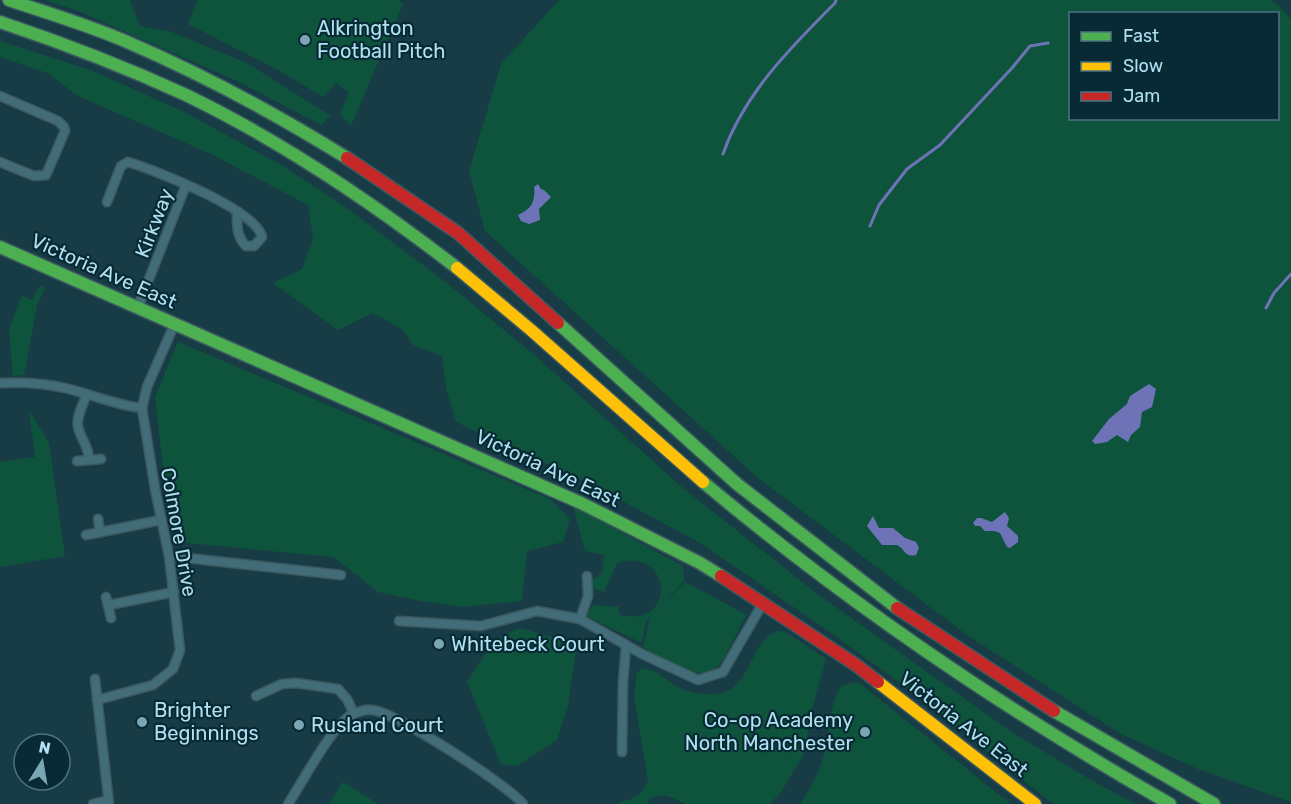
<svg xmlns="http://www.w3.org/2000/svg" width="1291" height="804" font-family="Rubik,sans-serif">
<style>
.green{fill:#0e543c;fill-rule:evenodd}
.water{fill:#6e73b7}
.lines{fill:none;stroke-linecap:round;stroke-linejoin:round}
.stream{stroke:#6e73b7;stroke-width:3}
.street-casing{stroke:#3c5961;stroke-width:11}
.fast-casing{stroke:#3c5961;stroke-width:15}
.slow-casing{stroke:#3c5961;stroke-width:15}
.jam-casing{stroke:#3c5961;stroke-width:15}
.street{stroke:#426c77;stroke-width:8}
.fast{stroke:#4caf50;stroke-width:12}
.slow{stroke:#ffc107;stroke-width:12}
.jam{stroke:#c62828;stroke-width:12}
.poi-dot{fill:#7ba7b5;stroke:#072a34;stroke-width:2}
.labels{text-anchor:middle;stroke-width:4.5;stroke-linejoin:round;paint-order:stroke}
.poi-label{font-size:20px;fill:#b1e0f1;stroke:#072a34;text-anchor:start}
.street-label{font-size:20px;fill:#b1e0f1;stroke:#072a34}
</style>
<rect width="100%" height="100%" fill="#183c45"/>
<!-- green -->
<g class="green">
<path d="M 45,0 L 130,0 L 140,26 L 172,32 L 247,63 L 331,116 L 321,125 L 241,83 L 76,10 Z"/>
<path d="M 198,0 L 398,0 L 403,4 L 351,126 L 340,114 L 349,93 L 336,83 L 323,97 L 280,71 L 188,24 Z"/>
<path d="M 559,0 L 1270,0 L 1279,6 L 1291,19 L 1291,802 L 1198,769 L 1121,734 L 967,635 L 758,478 L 485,231 L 469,171 L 501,64 ZM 1070,14 L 1278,14 L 1278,118 L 1070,118 Z"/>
<path d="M 0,41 L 93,71 L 184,112 L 283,166 L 344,206 L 443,280 L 532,353 L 683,488 L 816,593 L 1013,733 L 1096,783 L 1136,804 L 1053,804 L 924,700 L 824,628 L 700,543 L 593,485 L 456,422 L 446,388 L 442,356 L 413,345 L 402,329 L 373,313 L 338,330 L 273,283 L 302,269 L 313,238 L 308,205 L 211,154 L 78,96 L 47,73 L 0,57 Z"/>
<path d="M 40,286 L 45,288 L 37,305 L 24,375 L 13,376 L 9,329 L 22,296 L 32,300 Z"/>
<path d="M 178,342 L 550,499 L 570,519 L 563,542 L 527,551 L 522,601 L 462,607 L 421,601 L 378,592 L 333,557 L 177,542 L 165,486 L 155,397 Z"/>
<path d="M 29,410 L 49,443 L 65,556 L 0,567 L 0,462 L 35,457 Z"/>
<path d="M 573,506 L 683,566 L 684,581 L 655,613 L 685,582 L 747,615 C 740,626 724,662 716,669 C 700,684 660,656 643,648 L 650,618 L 646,621 L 642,643 L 586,616 L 593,605 L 620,607 L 618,610 L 620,615 C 678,629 672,545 617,563 L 604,592 L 591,587 L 592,580 L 602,573 L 604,555 L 585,551 Z"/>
<path d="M 521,628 L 577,645 L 568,705 L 557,740 L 517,766 L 501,764 L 467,682 L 495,639 Z"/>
<path d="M 776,631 L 784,631 L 826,659 L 812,710 L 804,754 L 781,792 L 770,804 L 685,804 C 672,797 656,789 646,804 L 619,804 L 622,801 C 635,800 644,793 648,780 L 634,697 L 637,672 L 644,668 C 657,670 665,679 676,686 C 687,693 708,696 722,693 C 751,685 750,643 776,631 Z"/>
<path d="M 858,682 L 1011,804 L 800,804 C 812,787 821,769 825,749 C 830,726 829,705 842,685 Z"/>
<path d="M 343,782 L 378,804 L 329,804 Z"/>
</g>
<!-- water -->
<g class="water">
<path d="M 538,184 L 541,189 L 544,190 L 551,197 L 539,209 L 540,220 L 529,224 L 521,221 L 518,215 C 531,209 536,202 534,187 Z"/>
<path d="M 1149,384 L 1156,389 L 1152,407 L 1142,412 L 1140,427 L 1131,435 L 1128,442 L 1117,435 L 1107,442 L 1095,444 L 1092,441 L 1109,419 L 1127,404 L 1130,396 Z"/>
<path d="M 1005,512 L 1009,518 L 1007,526 L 1018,536 L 1018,542 L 1010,548 L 1007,547 L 1000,533 L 994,531 L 985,531 L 980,526 L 975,526 L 973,523 L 977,518 L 981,518 L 992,522 Z"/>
<path d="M 873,516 L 879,528 L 893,528 L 905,538 L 916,542 L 919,548 L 916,555 C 905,558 905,549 897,545 L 882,545 L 867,526 Z"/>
</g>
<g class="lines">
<!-- stream -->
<g class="stream">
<path d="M 723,154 C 744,94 790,48 835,3 L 836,0"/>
<path d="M 870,226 L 879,205 L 907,169 L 940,145 L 1012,68 L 1030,46 L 1048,43"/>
<path d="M 1266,308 L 1274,293 L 1291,274"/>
</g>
<defs>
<g id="street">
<path d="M 0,96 L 58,121 L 64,127 L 65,131 L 46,175 L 34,176 L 0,162"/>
<path d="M 107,202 L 121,166 L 128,162 C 155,170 257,210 262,237 L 254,246 L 246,246 C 236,236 237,224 237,211"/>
<path d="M 138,307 L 186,185"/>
<path d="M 0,383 C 21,382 44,383 65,388 C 91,394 115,405 142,408"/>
<path d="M 87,394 C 83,404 76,417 78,427 C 81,440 89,446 89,460"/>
<path d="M 77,461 L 101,459"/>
<path d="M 98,519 L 100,532"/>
<path d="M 86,535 L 161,520"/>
<path d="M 169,556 L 341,575"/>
<path d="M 106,597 L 111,618"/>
<path d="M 109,605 L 174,592"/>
<path d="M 580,619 L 588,596 L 587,576"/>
<path d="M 399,621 L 481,626 L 537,611 L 580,619 L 642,654 L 698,680 L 723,672 L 763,603"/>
<path d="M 95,679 L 109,804"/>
<path d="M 256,696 L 282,684 L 296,683 L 338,689 L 347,699 L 354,714"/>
<path d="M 97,700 L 153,685 L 173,669 L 180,650 L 169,556 L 155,489 L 142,408 L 147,387 L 175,323"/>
<path d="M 622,752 L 623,683 L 626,645"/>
<path d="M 93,804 L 108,800"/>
<path d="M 288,804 C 302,783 332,726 351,715 C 357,712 366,709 373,710 C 396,713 508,785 523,804"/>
</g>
<g id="fast">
<path d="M 9,0 C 47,13 88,25 125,41 C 202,74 276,114 347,158"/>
<path d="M 0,22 C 63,43 125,67 186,95 C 283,142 372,202 457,268"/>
<path d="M 0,247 L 581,503 L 700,563 L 721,576"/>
<path d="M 558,323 L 737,484 L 897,608"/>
<path d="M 703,482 C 849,604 1005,710 1170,804"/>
<path d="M 1054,711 L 1214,804"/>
</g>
<g id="slow">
<path d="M 457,268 L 531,330 L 703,482"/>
<path d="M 878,682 L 1035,804"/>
</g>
<g id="jam">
<path d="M 347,158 L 458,233 L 558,323"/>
<path d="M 721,576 L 856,665 L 878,682"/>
<path d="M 897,608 L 1054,711"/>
</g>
</defs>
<!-- street casing -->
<use href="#street" class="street-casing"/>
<!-- fast casing -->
<use href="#fast" class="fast-casing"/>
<!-- slow casing -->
<use href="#slow" class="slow-casing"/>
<!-- jam casing -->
<use href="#jam" class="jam-casing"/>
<!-- street -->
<use href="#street" class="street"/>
<!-- fast -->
<use href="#fast" class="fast"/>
<!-- slow -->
<use href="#slow" class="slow"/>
<!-- jam -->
<use href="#jam" class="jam"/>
</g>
<!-- markers -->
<g class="poi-dot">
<circle cx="305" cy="40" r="6"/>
<circle cx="439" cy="644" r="6"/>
<circle cx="142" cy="722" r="6"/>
<circle cx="299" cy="725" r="6"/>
<circle cx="865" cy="732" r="6"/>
</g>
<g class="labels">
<!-- poi labels -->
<g class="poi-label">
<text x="317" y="35">Alkrington<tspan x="317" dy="23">Football Pitch</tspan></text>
<text x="451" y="651">Whitebeck Court</text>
<text x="154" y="717">Brighter<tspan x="154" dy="23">Beginnings</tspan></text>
<text x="853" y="727" text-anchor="end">Co-op Academy<tspan x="853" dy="23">North Manchester</tspan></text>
<text x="311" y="732">Rusland Court</text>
</g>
<!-- street labels -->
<g class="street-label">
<text transform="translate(154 223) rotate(-69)" y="7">Kirkway</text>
<text transform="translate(104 271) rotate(24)" y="7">Victoria Ave East</text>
<text transform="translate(548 468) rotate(25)" y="7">Victoria Ave East</text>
<text transform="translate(179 532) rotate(80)" y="7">Colmore Drive</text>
<text transform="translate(964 724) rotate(38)" y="7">Victoria Ave East</text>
</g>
</g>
<!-- legend -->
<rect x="1069" y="12" width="210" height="108" fill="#072a34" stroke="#4b7380" stroke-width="1.5"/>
<rect x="1081" y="32" width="30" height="9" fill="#4caf50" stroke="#4b7380" stroke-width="1.5"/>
<text x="1123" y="42" font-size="18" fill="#b1e0f1">Fast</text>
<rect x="1081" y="62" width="30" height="9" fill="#ffc107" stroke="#4b7380" stroke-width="1.5"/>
<text x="1123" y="72" font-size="18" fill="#b1e0f1">Slow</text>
<rect x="1081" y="92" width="30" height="9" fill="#c62828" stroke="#4b7380" stroke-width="1.5"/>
<text x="1123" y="102" font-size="18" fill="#b1e0f1">Jam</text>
<!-- north arrow -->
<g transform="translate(42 762) rotate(11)"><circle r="28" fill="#072a34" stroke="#4b7380" stroke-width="1.5"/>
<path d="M0-4.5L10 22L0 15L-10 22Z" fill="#7ba7b5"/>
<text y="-9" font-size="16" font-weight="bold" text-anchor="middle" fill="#b1e0f1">N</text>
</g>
</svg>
